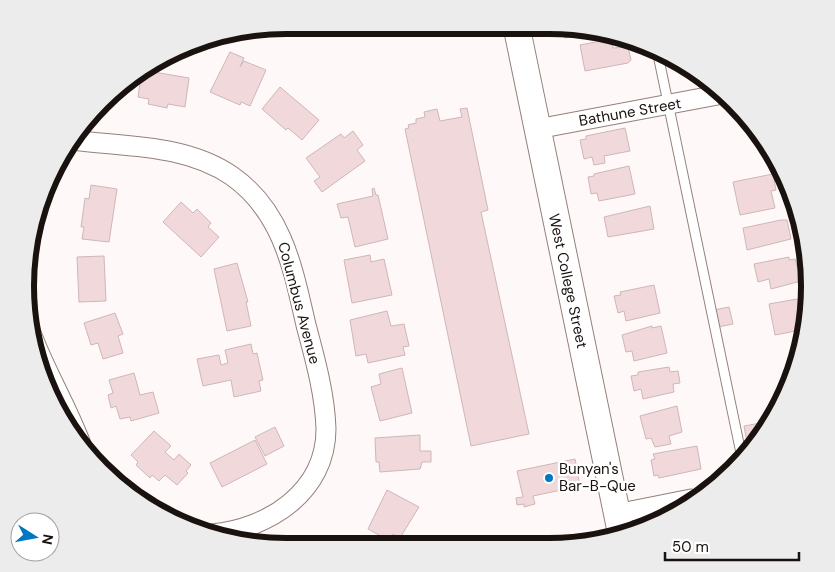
<svg xmlns="http://www.w3.org/2000/svg" width="835" height="572" font-family="'DM Sans',sans-serif">
<style>
.building{fill:#f1d8da;stroke:#cfb6b8}
.lines{fill:none;stroke-linecap:round;stroke-linejoin:round}
.lane-casing{stroke:#948078;stroke-width:11}
.street-casing{stroke:#948078;stroke-width:21}
.secondary-casing{stroke:#948078;stroke-width:28}
.lane{stroke:#fff;stroke-width:9}
.street{stroke:#fff;stroke-width:19}
.secondary{stroke:#fff;stroke-width:26}
.poi-dot{fill:#0078c1;stroke:#fff;stroke-width:2}
.labels{text-anchor:middle;stroke-width:4.5;stroke-linejoin:round;paint-order:stroke}
.street-label{font-size:15px;fill:#1a120f;stroke:#fff}
.poi-label{font-size:15px;fill:#1a120f;stroke:#fff;text-anchor:start}
.rim{fill:none;stroke:#1a120f;stroke-width:6}
</style>
<rect width="100%" height="100%" fill="#fef9f8"/>
<!-- building -->
<g class="building">
<path d="M 556,29 L 597,30 L 565,38 L 564,35 L 558,37 Z"/>
<path d="M 611,39 L 613,48 L 628,47 L 631,60 L 628,63 L 585,71 L 580,45 Z"/>
<path d="M 230,52 L 244,58 L 240,67 L 244,61 L 266,70 L 250,106 L 241,102 L 240,105 L 210,92 Z"/>
<path d="M 142,70 L 189,78 L 185,107 L 168,104 L 167,108 L 148,104 L 149,99 L 138,97 Z"/>
<path d="M 280,87 L 319,120 L 302,140 L 288,128 L 286,130 L 262,109 Z"/>
<path d="M 467,108 L 488,210 L 481,212 L 529,434 L 471,446 L 405,129 L 409,128 L 408,125 L 416,123 L 416,119 L 425,117 L 424,112 L 437,109 L 440,121 L 462,117 L 460,109 Z"/>
<path d="M 625,128 L 630,151 L 604,156 L 605,163 L 594,165 L 592,157 L 584,159 L 580,140 L 586,139 L 586,136 Z"/>
<path d="M 353,131 L 363,145 L 357,150 L 365,161 L 322,192 L 314,181 L 320,177 L 306,158 L 341,134 L 344,138 Z"/>
<path d="M 629,166 L 635,194 L 599,201 L 597,193 L 591,194 L 588,177 L 594,176 L 594,174 Z"/>
<path d="M 773,174 L 776,190 L 771,191 L 775,208 L 740,215 L 733,182 Z"/>
<path d="M 91,185 L 117,189 L 109,242 L 82,239 L 84,227 L 81,227 L 85,198 L 89,199 Z"/>
<path d="M 374,188 L 376,195 L 378,195 L 388,239 L 355,247 L 348,217 L 341,218 L 337,204 L 373,196 L 372,189 Z"/>
<path d="M 181,202 L 193,213 L 197,209 L 211,223 L 208,227 L 219,237 L 201,257 L 163,222 Z"/>
<path d="M 650,206 L 654,229 L 608,237 L 604,217 Z"/>
<path d="M 781,220 L 787,220 L 791,239 L 747,250 L 743,228 Z"/>
<path d="M 370,255 L 371,262 L 384,259 L 392,295 L 352,303 L 344,260 Z"/>
<path d="M 104,256 L 106,301 L 79,302 L 77,257 Z"/>
<path d="M 789,257 L 789,260 L 795,259 L 801,281 L 771,289 L 769,279 L 758,282 L 754,264 Z"/>
<path d="M 237,263 L 248,302 L 246,302 L 251,326 L 227,331 L 214,269 Z"/>
<path d="M 654,285 L 660,313 L 626,321 L 624,311 L 618,313 L 614,296 L 621,295 L 620,292 Z"/>
<path d="M 803,298 L 805,309 L 801,330 L 775,335 L 769,304 Z"/>
<path d="M 729,307 L 733,324 L 718,327 L 714,310 Z"/>
<path d="M 387,311 L 391,326 L 404,324 L 409,346 L 403,347 L 405,355 L 368,363 L 366,354 L 356,356 L 350,320 Z"/>
<path d="M 115,313 L 123,334 L 118,336 L 123,353 L 103,359 L 98,343 L 91,345 L 84,323 Z"/>
<path d="M 652,326 L 652,328 L 661,326 L 667,353 L 634,361 L 632,351 L 626,352 L 622,335 Z"/>
<path d="M 251,344 L 253,354 L 257,353 L 263,380 L 259,381 L 261,391 L 234,397 L 231,380 L 203,386 L 197,359 L 219,355 L 221,365 L 228,363 L 225,350 Z"/>
<path d="M 669,367 L 670,372 L 678,371 L 680,383 L 673,384 L 674,392 L 643,399 L 641,389 L 634,391 L 631,376 L 638,375 L 638,372 Z"/>
<path d="M 402,368 L 412,413 L 380,421 L 371,387 L 381,384 L 379,374 Z"/>
<path d="M 134,373 L 140,395 L 153,392 L 159,413 L 131,421 L 130,417 L 120,419 L 116,406 L 111,408 L 108,395 L 113,393 L 109,380 Z"/>
<path d="M 677,406 L 682,432 L 669,436 L 671,444 L 655,447 L 651,438 L 646,439 L 640,416 Z"/>
<path d="M 766,422 L 748,448 L 744,426 Z"/>
<path d="M 275,427 L 284,446 L 265,456 L 255,437 Z"/>
<path d="M 154,431 L 171,446 L 165,452 L 174,460 L 179,454 L 191,465 L 186,471 L 188,473 L 177,485 L 165,475 L 159,481 L 152,475 L 150,478 L 136,465 L 138,462 L 131,455 Z"/>
<path d="M 420,435 L 420,451 L 431,451 L 431,462 L 422,462 L 420,469 L 380,472 L 379,462 L 376,462 L 375,438 Z"/>
<path d="M 255,440 L 267,464 L 222,487 L 210,463 Z"/>
<path d="M 697,446 L 701,469 L 659,478 L 658,475 L 654,476 L 651,460 L 655,459 L 653,454 Z"/>
<path d="M 575,459 L 580,486 L 533,496 L 535,504 L 524,507 L 524,504 L 517,505 L 516,498 L 523,497 L 517,471 Z"/>
<path d="M 387,490 L 419,507 L 400,538 L 393,534 L 390,541 L 368,529 Z"/>
</g>
<g class="lines">
<defs>
<path id="lane" d="M 657,50 L 742,458"/>
<g id="street">
<path d="M 537,129 L 723,94"/>
<path d="M 72,140 C 126,147 186,144 232,176 C 283,212 293,269 306,325 C 315,359 325,394 326,429 C 326,492 268,529 212,534"/>
<path d="M 30,330 C 44,369 66,404 81,444"/>
<path d="M 616,514 L 691,499"/>
</g>
<path id="secondary" d="M 517,29 L 621,533"/>
</defs>
<!-- lane casing -->
<use href="#lane" class="lane-casing"/>
<!-- street casing -->
<use href="#street" class="street-casing"/>
<!-- secondary casing -->
<use href="#secondary" class="secondary-casing"/>
<!-- lane -->
<use href="#lane" class="lane"/>
<!-- street -->
<use href="#street" class="street"/>
<!-- secondary -->
<use href="#secondary" class="secondary"/>
</g>
<!-- markers -->
<circle class="poi-dot" cx="549" cy="478" r="5"/>
<g class="labels">
<!-- street labels -->
<g class="street-label">
<text transform="translate(630 112) rotate(-10)" y="5">Bathune Street</text>
<text transform="translate(568 281) rotate(78)" y="5">West College Street</text>
<text transform="translate(299 303) rotate(75)" y="5">Columbus Avenue</text>
</g>
<!-- poi labels -->
<g class="poi-label">
<text x="559" y="474">Bunyan's<tspan x="559" dy="17">Bar-B-Que</tspan></text>
</g>
</g>
<!-- crop -->
<path d="M0 0H835V572H0ZM286 34H549A252 252 0 0 1 801 286V286A252 252 0 0 1 549 538H286A252 252 0 0 1 34 286V286A252 252 0 0 1 286 34Z" fill="#edecec" fill-rule="evenodd"/>
<path class="rim" d="M286 34H549A252 252 0 0 1 801 286V286A252 252 0 0 1 549 538H286A252 252 0 0 1 34 286V286A252 252 0 0 1 286 34Z"/>
<!-- north arrow -->
<g transform="translate(35 537) rotate(101)"><circle r="24" fill="#ffffff" stroke="#a3a09f"/>
<path d="M0-4L9 19L0 12L-9 19Z" fill="#0078c1"/>
<text y="-8" font-size="14" font-weight="bold" text-anchor="middle" fill="#1a120f">N</text>
</g>
<!-- scale -->
<path d="M665 552v8h134v-8" fill="none" stroke="#1a120f" stroke-width="2.5"/>
<text x="672" y="552" font-size="15" fill="#1a120f" stroke="#ffffff" stroke-width="4" paint-order="stroke">50 m</text>
</svg>
